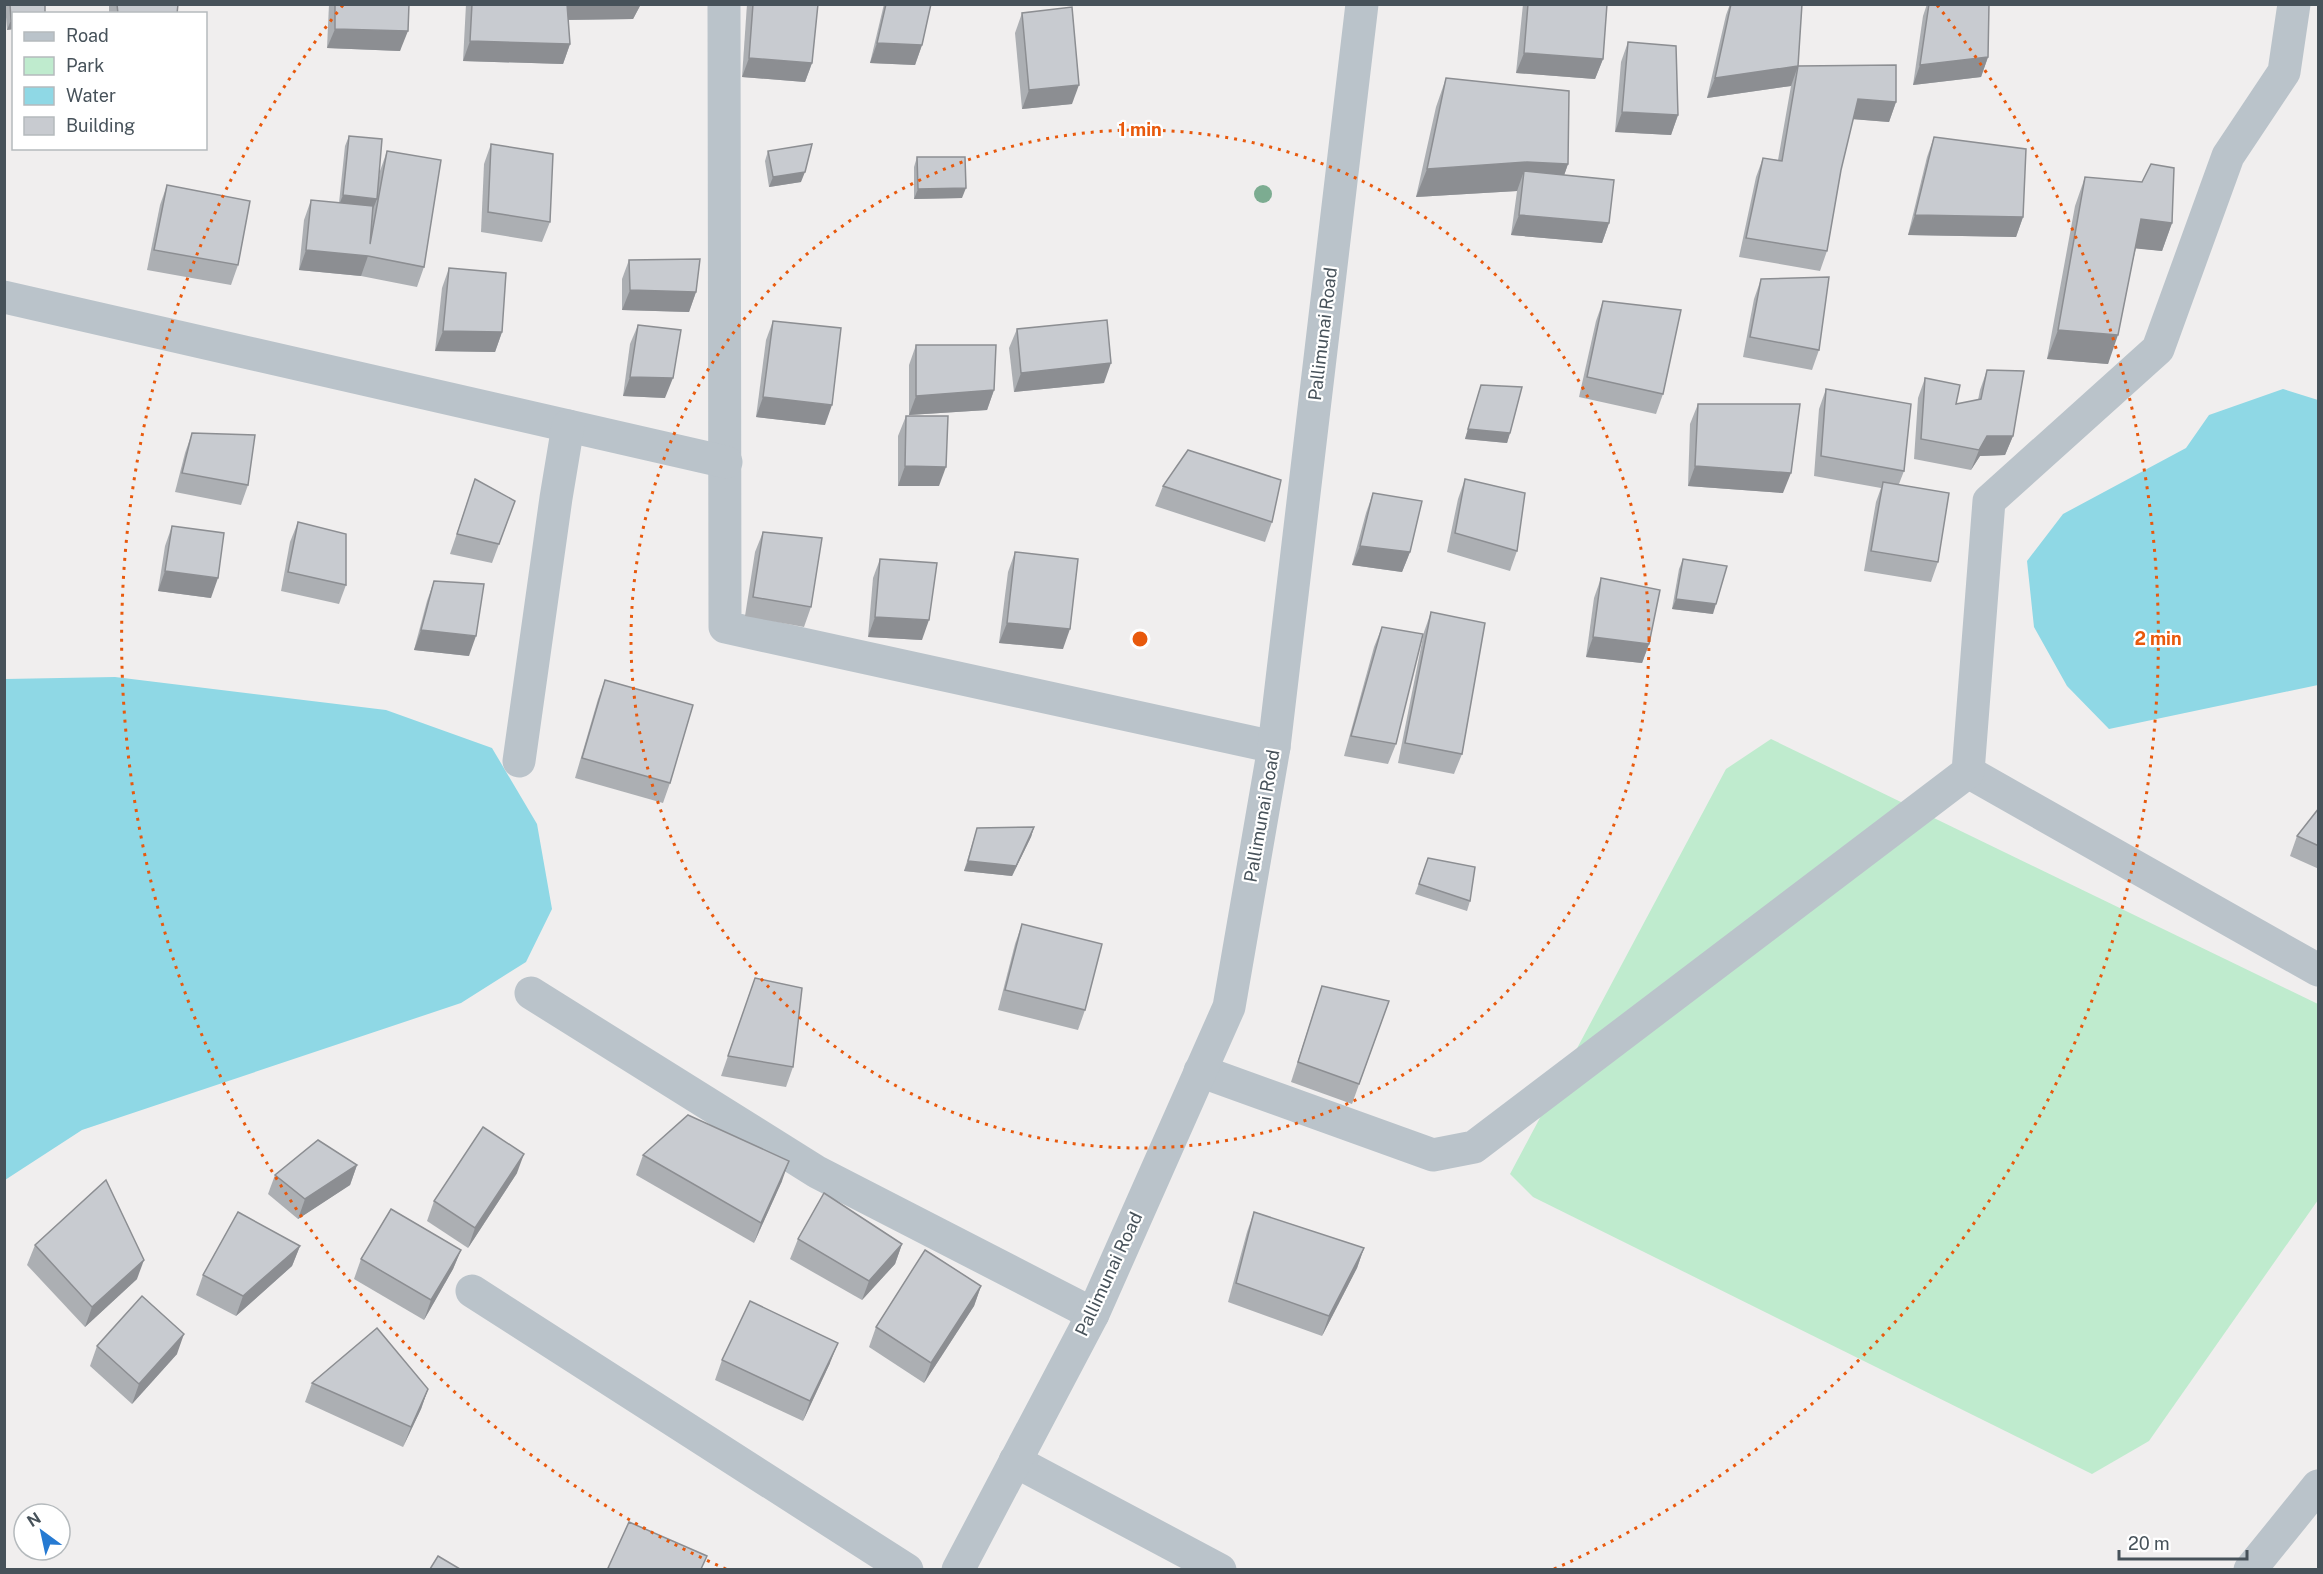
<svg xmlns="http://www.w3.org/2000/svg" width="2323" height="1574" font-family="'Public Sans',sans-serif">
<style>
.green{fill:#bfebce}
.water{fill:#8fd8e5}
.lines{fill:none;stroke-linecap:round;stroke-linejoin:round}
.street{stroke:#bac3ca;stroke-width:33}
.tree{fill:#7cac91}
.wall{fill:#acafb3}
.shaded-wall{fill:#8c8e92}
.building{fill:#c8cbd0;stroke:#8c8e92;stroke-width:1.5}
.ring{fill:none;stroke:#e8590c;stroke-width:3;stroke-dasharray:3 6}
.labels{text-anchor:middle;stroke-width:4.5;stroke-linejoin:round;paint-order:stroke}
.street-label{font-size:18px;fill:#47525a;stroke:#fff}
.centre{fill:#e8590c;stroke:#fff;stroke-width:3}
.ring-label{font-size:18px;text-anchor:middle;font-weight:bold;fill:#e8590c;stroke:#fff;stroke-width:4.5;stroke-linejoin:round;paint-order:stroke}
</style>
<rect width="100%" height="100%" fill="#f0eeee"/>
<!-- green -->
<path class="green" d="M 1771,739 L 2318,1004 L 2318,1200 L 2149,1441 L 2092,1474 L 1533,1197 L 1510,1174 L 1726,769 Z"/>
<!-- water -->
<g class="water">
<path d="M 2283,389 L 2318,400 L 2318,685 L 2109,729 L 2067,686 L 2034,627 L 2027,561 L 2063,514 L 2186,448 L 2209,415 Z"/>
<path d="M 115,677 L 386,710 L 492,748 L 537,824 L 552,909 L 526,962 L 461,1003 L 82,1130 L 5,1180 L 5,679 Z"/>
</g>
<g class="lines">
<!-- street -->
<g class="street">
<path d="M 724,4 L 725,627 L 1274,747"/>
<path d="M 4,297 L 726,462"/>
<path d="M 519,761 L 556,498 L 568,426"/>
<path d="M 1968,772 L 2318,970"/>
<path d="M 531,993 L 817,1172 L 1093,1314"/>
<path d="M 1200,1071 L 1433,1155 L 1474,1147 L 1968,772 L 1989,501 L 2158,349 L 2228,156 L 2284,72 L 2294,4"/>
<path d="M 472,1291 L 907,1570"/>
<path d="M 1015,1461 L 1220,1570"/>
<path d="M 958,1570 L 1093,1314 L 1229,1007 L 1274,747 L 1362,4"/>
<path d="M 2250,1570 L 2318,1486"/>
</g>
</g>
<!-- trees -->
<circle class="tree" cx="1263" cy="194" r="9"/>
<!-- wall -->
<g class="wall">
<path d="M 5,4 L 45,4 L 14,14 L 14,29 L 7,30 Z"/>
<path d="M 109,4 L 178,4 L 177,14 L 109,14 Z"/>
<path d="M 329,4 L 409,4 L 400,51 L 327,48 Z"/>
<path d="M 466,4 L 641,4 L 633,19 L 568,20 L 570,44 L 563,64 L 463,61 Z"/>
<path d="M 747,4 L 818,4 L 812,63 L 805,82 L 742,77 Z"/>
<path d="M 884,4 L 931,4 L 922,45 L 915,65 L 870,63 Z"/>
<path d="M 1523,4 L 1607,4 L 1603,59 L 1595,79 L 1516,73 Z"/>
<path d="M 1730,4 L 1802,4 L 1798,66 L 1896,102 L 1889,122 L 1853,119 L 1841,170 L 1827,251 L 1820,271 L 1739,257 L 1756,177 L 1763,158 L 1778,160 L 1791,86 L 1707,98 L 1726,15 Z"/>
<path d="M 1927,4 L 1989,4 L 1988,57 L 1981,77 L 1913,85 L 1923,16 Z"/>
<path d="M 1022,13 L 1072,104 L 1022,109 L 1015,33 Z"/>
<path d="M 1628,42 L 1678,115 L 1671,135 L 1615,132 L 1621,62 Z"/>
<path d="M 1446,78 L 1568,164 L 1564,175 L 1609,223 L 1602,243 L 1511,235 L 1517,191 L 1416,197 L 1436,107 Z"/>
<path d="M 349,136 L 378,184 L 380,171 L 387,151 L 424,267 L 417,287 L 361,276 L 299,270 L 304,220 L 311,200 L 339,203 L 345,146 Z"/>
<path d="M 1934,137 L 2023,217 L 2016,237 L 1908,235 L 1927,157 Z"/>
<path d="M 491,144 L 550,222 L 542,242 L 481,232 L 484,164 Z"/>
<path d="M 768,151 L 801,182 L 769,187 L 765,161 Z"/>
<path d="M 917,157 L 962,198 L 914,199 L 914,167 Z"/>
<path d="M 2085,177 L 2172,223 L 2162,251 L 2136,248 L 2108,364 L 2047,359 L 2075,206 Z"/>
<path d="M 167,185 L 238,265 L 231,285 L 147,270 L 160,205 Z"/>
<path d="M 629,260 L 696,292 L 689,312 L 622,310 L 622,279 Z"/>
<path d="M 449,268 L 502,332 L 495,352 L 435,351 L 442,288 Z"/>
<path d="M 1761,279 L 1819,350 L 1812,370 L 1743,357 L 1754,299 Z"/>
<path d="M 1603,301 L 1663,394 L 1656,414 L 1579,397 L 1596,321 Z"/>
<path d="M 773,321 L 825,425 L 756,417 L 766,340 Z"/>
<path d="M 638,325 L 665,398 L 623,396 L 630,344 Z"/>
<path d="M 1017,329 L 1104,383 L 1014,392 L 1009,348 Z"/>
<path d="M 916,345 L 994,390 L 987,410 L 909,415 L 909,365 Z"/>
<path d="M 1987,370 L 2013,436 L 2005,455 L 1980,456 L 1971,470 L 1914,459 L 1918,398 L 1925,378 L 1956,404 L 1978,400 L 1980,390 Z"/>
<path d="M 1481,385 L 1510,433 L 1507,443 L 1465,439 Z"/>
<path d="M 1826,389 L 1904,471 L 1899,484 L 1938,562 L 1931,582 L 1864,571 L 1876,502 L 1881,488 L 1814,476 L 1819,409 Z"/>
<path d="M 1698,404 L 1783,493 L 1688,486 L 1690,424 Z"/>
<path d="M 906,416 L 939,486 L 898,486 L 898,436 Z"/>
<path d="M 192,433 L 248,485 L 241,505 L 175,492 L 185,453 Z"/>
<path d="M 475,479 L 515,501 L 492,563 L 450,554 Z"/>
<path d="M 1465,479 L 1517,551 L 1510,571 L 1447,552 L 1458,499 Z"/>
<path d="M 1163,486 L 1272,522 L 1265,542 L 1155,506 Z"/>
<path d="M 1373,493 L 1410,552 L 1402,572 L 1352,565 L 1366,513 Z"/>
<path d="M 298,522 L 346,585 L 339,604 L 281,591 L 290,542 Z"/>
<path d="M 172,526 L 211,598 L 158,591 L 165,546 Z"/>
<path d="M 763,532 L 811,607 L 804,627 L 745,616 L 755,552 Z"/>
<path d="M 1015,552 L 1063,649 L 999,643 L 1008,572 Z"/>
<path d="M 880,559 L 922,640 L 868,637 L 873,578 Z"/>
<path d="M 1683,559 L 1713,614 L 1672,609 L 1679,569 Z"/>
<path d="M 1601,578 L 1649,644 L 1642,663 L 1586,657 L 1594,598 Z"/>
<path d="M 434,581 L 469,656 L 414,650 L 427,601 Z"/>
<path d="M 1431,612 L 1462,754 L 1454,774 L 1398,763 L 1424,632 Z"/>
<path d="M 1382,627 L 1396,744 L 1388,764 L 1344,756 L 1374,647 Z"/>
<path d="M 605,680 L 670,783 L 663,803 L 575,778 L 598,699 Z"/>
<path d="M 2319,808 L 2319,869 L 2290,856 L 2297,836 Z"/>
<path d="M 1034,827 L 1031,837 L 1012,876 L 964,871 L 977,828 Z"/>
<path d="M 1428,858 L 1470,901 L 1467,911 L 1415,894 Z"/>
<path d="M 1022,924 L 1085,1010 L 1078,1030 L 998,1010 L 1015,944 Z"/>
<path d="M 755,978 L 793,1067 L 786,1087 L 721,1076 Z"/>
<path d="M 1322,986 L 1389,1001 L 1352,1104 L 1291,1082 Z"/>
<path d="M 643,1155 L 782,1181 L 754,1243 L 636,1175 Z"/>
<path d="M 357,1165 L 350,1185 L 298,1219 L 268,1194 L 275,1175 Z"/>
<path d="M 517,1173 L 468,1248 L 427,1221 L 434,1201 Z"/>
<path d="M 1254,1212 L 1364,1248 L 1357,1268 L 1322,1336 L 1228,1302 L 1247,1232 Z"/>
<path d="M 798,1239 L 902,1244 L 895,1264 L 862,1300 L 790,1259 Z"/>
<path d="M 35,1245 L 137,1279 L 85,1327 L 27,1265 Z"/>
<path d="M 300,1246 L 292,1266 L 236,1316 L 196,1295 L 203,1275 Z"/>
<path d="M 461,1250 L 453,1269 L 424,1320 L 354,1279 L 361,1259 Z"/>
<path d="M 981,1286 L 974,1306 L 924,1383 L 869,1347 L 876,1327 Z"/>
<path d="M 97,1346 L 177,1354 L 132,1404 L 90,1366 Z"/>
<path d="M 722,1360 L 830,1363 L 803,1421 L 715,1380 Z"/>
<path d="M 312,1383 L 428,1389 L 421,1409 L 403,1447 L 305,1402 Z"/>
</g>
<!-- shaded-wall -->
<g class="shaded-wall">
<path d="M 565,4 L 641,4 L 633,19 L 559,20 Z"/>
<path d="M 11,20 L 14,20 L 14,29 L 7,30 Z"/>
<path d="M 335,29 L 408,31 L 400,51 L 327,48 Z"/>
<path d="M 470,41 L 570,44 L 563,64 L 463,61 Z"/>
<path d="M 877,43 L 922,45 L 915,65 L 870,63 Z"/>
<path d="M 1524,53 L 1603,59 L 1595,79 L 1516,73 Z"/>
<path d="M 1988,57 L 1981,77 L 1913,85 L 1920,65 Z"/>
<path d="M 749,58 L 812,63 L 805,82 L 742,77 Z"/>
<path d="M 1798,66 L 1791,86 L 1707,98 L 1715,78 Z"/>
<path d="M 1079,85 L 1072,104 L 1022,109 L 1029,90 Z"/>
<path d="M 1858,99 L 1896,102 L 1889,122 L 1851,119 Z"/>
<path d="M 1622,112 L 1678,115 L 1671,135 L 1615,132 Z"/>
<path d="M 1527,162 L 1568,164 L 1558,193 L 1524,171 L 1517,191 L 1416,197 L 1427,169 Z"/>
<path d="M 805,172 L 801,182 L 769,187 L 773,177 Z"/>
<path d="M 966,188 L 962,198 L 914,199 L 918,189 Z"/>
<path d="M 343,195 L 377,199 L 373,209 L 339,205 Z"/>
<path d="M 1519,215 L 1609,223 L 1602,243 L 1511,235 Z"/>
<path d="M 1915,215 L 2023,217 L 2016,237 L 1908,235 Z"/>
<path d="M 2141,219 L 2172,223 L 2162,251 L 2131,248 Z"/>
<path d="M 306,250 L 368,256 L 361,276 L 299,270 Z"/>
<path d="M 630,290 L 696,292 L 689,312 L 622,310 Z"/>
<path d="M 2058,330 L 2118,335 L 2108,364 L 2047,359 Z"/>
<path d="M 443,331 L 502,332 L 495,352 L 435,351 Z"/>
<path d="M 1111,363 L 1104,383 L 1014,392 L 1021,373 Z"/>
<path d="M 630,377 L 673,378 L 665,398 L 623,396 Z"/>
<path d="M 994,390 L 987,410 L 909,415 L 916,396 Z"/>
<path d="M 763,397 L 832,405 L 825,425 L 756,417 Z"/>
<path d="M 1468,429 L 1510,433 L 1507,443 L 1465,439 Z"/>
<path d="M 1987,436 L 2013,436 L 2005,455 L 1980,456 L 1971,470 L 1979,450 Z"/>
<path d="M 905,466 L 946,467 L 939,486 L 898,486 Z"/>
<path d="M 1695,466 L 1791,473 L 1783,493 L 1688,486 Z"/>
<path d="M 1360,546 L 1410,552 L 1402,572 L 1352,565 Z"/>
<path d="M 165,571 L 218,578 L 211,598 L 158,591 Z"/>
<path d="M 1676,599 L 1716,604 L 1713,614 L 1672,609 Z"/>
<path d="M 875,617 L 929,620 L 922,640 L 868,637 Z"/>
<path d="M 1007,623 L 1070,629 L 1063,649 L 999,643 Z"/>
<path d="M 421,630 L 476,636 L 469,656 L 414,650 Z"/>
<path d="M 1593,637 L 1649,644 L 1642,663 L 1586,657 Z"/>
<path d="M 1034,827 L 1031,837 L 1012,876 L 964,871 L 968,861 Z"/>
<path d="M 524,1154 L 517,1173 L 468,1248 L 475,1228 Z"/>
<path d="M 789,1161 L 782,1181 L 754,1243 L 761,1223 Z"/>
<path d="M 357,1165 L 350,1185 L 298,1219 L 305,1199 Z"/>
<path d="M 902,1244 L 895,1264 L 862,1300 L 869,1281 Z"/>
<path d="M 300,1246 L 292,1266 L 236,1316 L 243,1296 Z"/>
<path d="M 1364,1248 L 1357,1268 L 1322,1336 L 1329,1316 Z"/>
<path d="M 461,1250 L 453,1269 L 424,1320 L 431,1300 Z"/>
<path d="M 144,1260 L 137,1279 L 85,1327 L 92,1307 Z"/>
<path d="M 981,1286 L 974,1306 L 924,1383 L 931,1363 Z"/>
<path d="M 184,1334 L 177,1354 L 132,1404 L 139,1384 Z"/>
<path d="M 838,1343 L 830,1363 L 803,1421 L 810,1401 Z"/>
<path d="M 428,1389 L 421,1409 L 403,1447 L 411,1427 Z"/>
</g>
<!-- building -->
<g class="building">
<path d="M 10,4 L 45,4 L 45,14 L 14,14 L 14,20 L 11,20 Z"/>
<path d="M 117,4 L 178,4 L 177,14 L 118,14 Z"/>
<path d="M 335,4 L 409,4 L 408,31 L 335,29 Z"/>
<path d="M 472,4 L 567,4 L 570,44 L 470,41 Z"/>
<path d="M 753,4 L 818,4 L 812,63 L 749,58 Z"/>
<path d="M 886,4 L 931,4 L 922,45 L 877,43 Z"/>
<path d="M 1528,4 L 1607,4 L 1603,59 L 1524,53 Z"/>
<path d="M 1731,4 L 1802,4 L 1798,66 L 1715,78 Z"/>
<path d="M 1929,4 L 1989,4 L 1988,57 L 1920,65 Z"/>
<path d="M 1072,7 L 1079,85 L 1029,90 L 1022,13 Z"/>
<path d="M 1628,42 L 1676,46 L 1678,115 L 1622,112 Z"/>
<path d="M 1896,65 L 1896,102 L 1858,99 L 1841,170 L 1827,251 L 1746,238 L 1763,158 L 1782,161 L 1798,66 Z"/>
<path d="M 1446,78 L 1569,91 L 1568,164 L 1527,162 L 1427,169 Z"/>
<path d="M 349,136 L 382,139 L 377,199 L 343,195 Z"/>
<path d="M 1934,137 L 2026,149 L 2023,217 L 1915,215 Z"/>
<path d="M 491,144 L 553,154 L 550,222 L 488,212 Z"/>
<path d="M 812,144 L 805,172 L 773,177 L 768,151 Z"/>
<path d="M 387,151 L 441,160 L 424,267 L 368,256 L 306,250 L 311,200 L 373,206 L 370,244 Z"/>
<path d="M 917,157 L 965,157 L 966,188 L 918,189 Z"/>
<path d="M 2151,164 L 2174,168 L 2172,223 L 2141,219 L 2118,335 L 2058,330 L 2085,177 L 2142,182 Z"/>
<path d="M 1524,171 L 1614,180 L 1609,223 L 1519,215 Z"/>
<path d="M 167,185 L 250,201 L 238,265 L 154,250 Z"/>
<path d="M 700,259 L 696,292 L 630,290 L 629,260 Z"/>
<path d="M 449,268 L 506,273 L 502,332 L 443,331 Z"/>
<path d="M 1829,277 L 1819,350 L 1750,337 L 1761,279 Z"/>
<path d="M 1603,301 L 1681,310 L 1663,394 L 1587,377 Z"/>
<path d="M 1107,320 L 1111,363 L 1021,373 L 1017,329 Z"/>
<path d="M 773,321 L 841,328 L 832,405 L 763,397 Z"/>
<path d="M 638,325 L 681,330 L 673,378 L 630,377 Z"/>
<path d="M 916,345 L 996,345 L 994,390 L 916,396 Z"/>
<path d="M 1987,370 L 2024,371 L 2013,436 L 1987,436 L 1979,450 L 1921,439 L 1925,378 L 1960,385 L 1956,404 L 1981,399 Z"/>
<path d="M 1481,385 L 1522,387 L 1510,433 L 1468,429 Z"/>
<path d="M 1826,389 L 1911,404 L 1904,471 L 1821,456 Z"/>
<path d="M 1698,404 L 1800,404 L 1791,473 L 1695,466 Z"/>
<path d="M 906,416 L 948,416 L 946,467 L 905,466 Z"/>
<path d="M 192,433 L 255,435 L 248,485 L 182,473 Z"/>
<path d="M 1188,450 L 1281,480 L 1272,522 L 1163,486 Z"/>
<path d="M 475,479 L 515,501 L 499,544 L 457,534 Z"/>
<path d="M 1465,479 L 1525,493 L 1517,551 L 1455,533 Z"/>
<path d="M 1883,482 L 1949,493 L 1938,562 L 1871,551 Z"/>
<path d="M 1373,493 L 1422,501 L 1410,552 L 1360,546 Z"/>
<path d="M 298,522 L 346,534 L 346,585 L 288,572 Z"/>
<path d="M 172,526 L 224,533 L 218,578 L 165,571 Z"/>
<path d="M 763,532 L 822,538 L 811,607 L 753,597 Z"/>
<path d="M 1015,552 L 1078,559 L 1070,629 L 1007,623 Z"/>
<path d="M 880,559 L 937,563 L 929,620 L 875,617 Z"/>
<path d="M 1683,559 L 1727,566 L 1716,604 L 1676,599 Z"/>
<path d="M 1601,578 L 1660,590 L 1649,644 L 1593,637 Z"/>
<path d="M 434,581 L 484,584 L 476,636 L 421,630 Z"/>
<path d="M 1431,612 L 1485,623 L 1462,754 L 1405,743 Z"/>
<path d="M 1382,627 L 1423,634 L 1396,744 L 1351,736 Z"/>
<path d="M 605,680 L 693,705 L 670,783 L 582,758 Z"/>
<path d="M 2319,808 L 2319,846 L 2297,836 Z"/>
<path d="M 1034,827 L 1016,866 L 968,861 L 977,828 Z"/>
<path d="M 1428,858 L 1475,867 L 1470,901 L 1419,884 Z"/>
<path d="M 1022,924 L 1102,944 L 1085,1010 L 1005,990 Z"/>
<path d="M 755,978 L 802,988 L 793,1067 L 728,1056 Z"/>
<path d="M 1322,986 L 1389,1001 L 1359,1084 L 1298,1062 Z"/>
<path d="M 688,1115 L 789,1161 L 761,1223 L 643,1155 Z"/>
<path d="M 483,1127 L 524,1154 L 475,1228 L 434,1201 Z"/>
<path d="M 318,1140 L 357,1165 L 305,1199 L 275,1175 Z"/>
<path d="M 106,1180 L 144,1260 L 92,1307 L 35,1245 Z"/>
<path d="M 824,1193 L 902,1244 L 869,1281 L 798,1239 Z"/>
<path d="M 391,1209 L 461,1250 L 431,1300 L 361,1259 Z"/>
<path d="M 238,1212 L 300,1246 L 243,1296 L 203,1275 Z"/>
<path d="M 1254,1212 L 1364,1248 L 1329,1316 L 1236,1283 Z"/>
<path d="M 925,1250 L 981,1286 L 931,1363 L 876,1327 Z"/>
<path d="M 142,1296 L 184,1334 L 139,1384 L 97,1346 Z"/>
<path d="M 750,1301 L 838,1343 L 810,1401 L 722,1360 Z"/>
<path d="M 377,1328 L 428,1389 L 411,1427 L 312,1383 Z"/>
<path d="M 629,1522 L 707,1556 L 701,1569 L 611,1569 L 608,1568 Z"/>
<path d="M 438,1556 L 460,1569 L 430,1569 Z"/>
</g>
<!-- distance rings -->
<g class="ring">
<circle cx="1140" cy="639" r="509"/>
<path d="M726 1569A1018 1018 0 0 1 343 5M1937 5A1018 1018 0 0 1 1554 1569"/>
</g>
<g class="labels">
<!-- street labels -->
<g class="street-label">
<text transform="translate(1323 334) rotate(-83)" y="6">Pallimunai Road</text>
<text transform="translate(1262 816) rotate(-80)" y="6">Pallimunai Road</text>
<text transform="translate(1109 1274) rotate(-65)" y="6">Pallimunai Road</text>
</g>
</g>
<circle cx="1140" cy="639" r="9" class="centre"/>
<g class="ring-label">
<text x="1140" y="136">1 min</text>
<text x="2158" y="645">2 min</text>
</g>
<!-- border -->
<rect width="2323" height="1574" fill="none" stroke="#47525a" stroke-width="12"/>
<!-- legend -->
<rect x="12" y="12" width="195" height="138" fill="#ffffff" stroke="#b5babd" stroke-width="1.5"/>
<rect x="24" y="32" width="30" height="9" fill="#bac3ca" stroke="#b5babd" stroke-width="1.5"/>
<text x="66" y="42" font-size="18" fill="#47525a">Road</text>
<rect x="24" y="57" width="30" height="18" fill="#bfebce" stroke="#b5babd" stroke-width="1.5"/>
<text x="66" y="72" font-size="18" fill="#47525a">Park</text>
<rect x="24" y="87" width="30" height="18" fill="#8fd8e5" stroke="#b5babd" stroke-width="1.5"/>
<text x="66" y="102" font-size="18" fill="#47525a">Water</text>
<rect x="24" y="117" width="30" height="18" fill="#c8cbd0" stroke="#b5babd" stroke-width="1.5"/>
<text x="66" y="132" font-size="18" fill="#47525a">Building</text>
<!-- north arrow -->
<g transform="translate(42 1532) rotate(327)"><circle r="28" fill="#ffffff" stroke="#b5babd" stroke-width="1.5"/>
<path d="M0-4.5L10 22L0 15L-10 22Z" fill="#267ad2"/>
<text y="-9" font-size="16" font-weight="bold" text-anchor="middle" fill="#47525a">N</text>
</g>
<!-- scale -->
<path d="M2119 1550v9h128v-9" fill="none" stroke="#47525a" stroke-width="3"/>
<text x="2128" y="1550" font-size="18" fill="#47525a" stroke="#ffffff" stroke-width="4.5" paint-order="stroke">20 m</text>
</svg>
